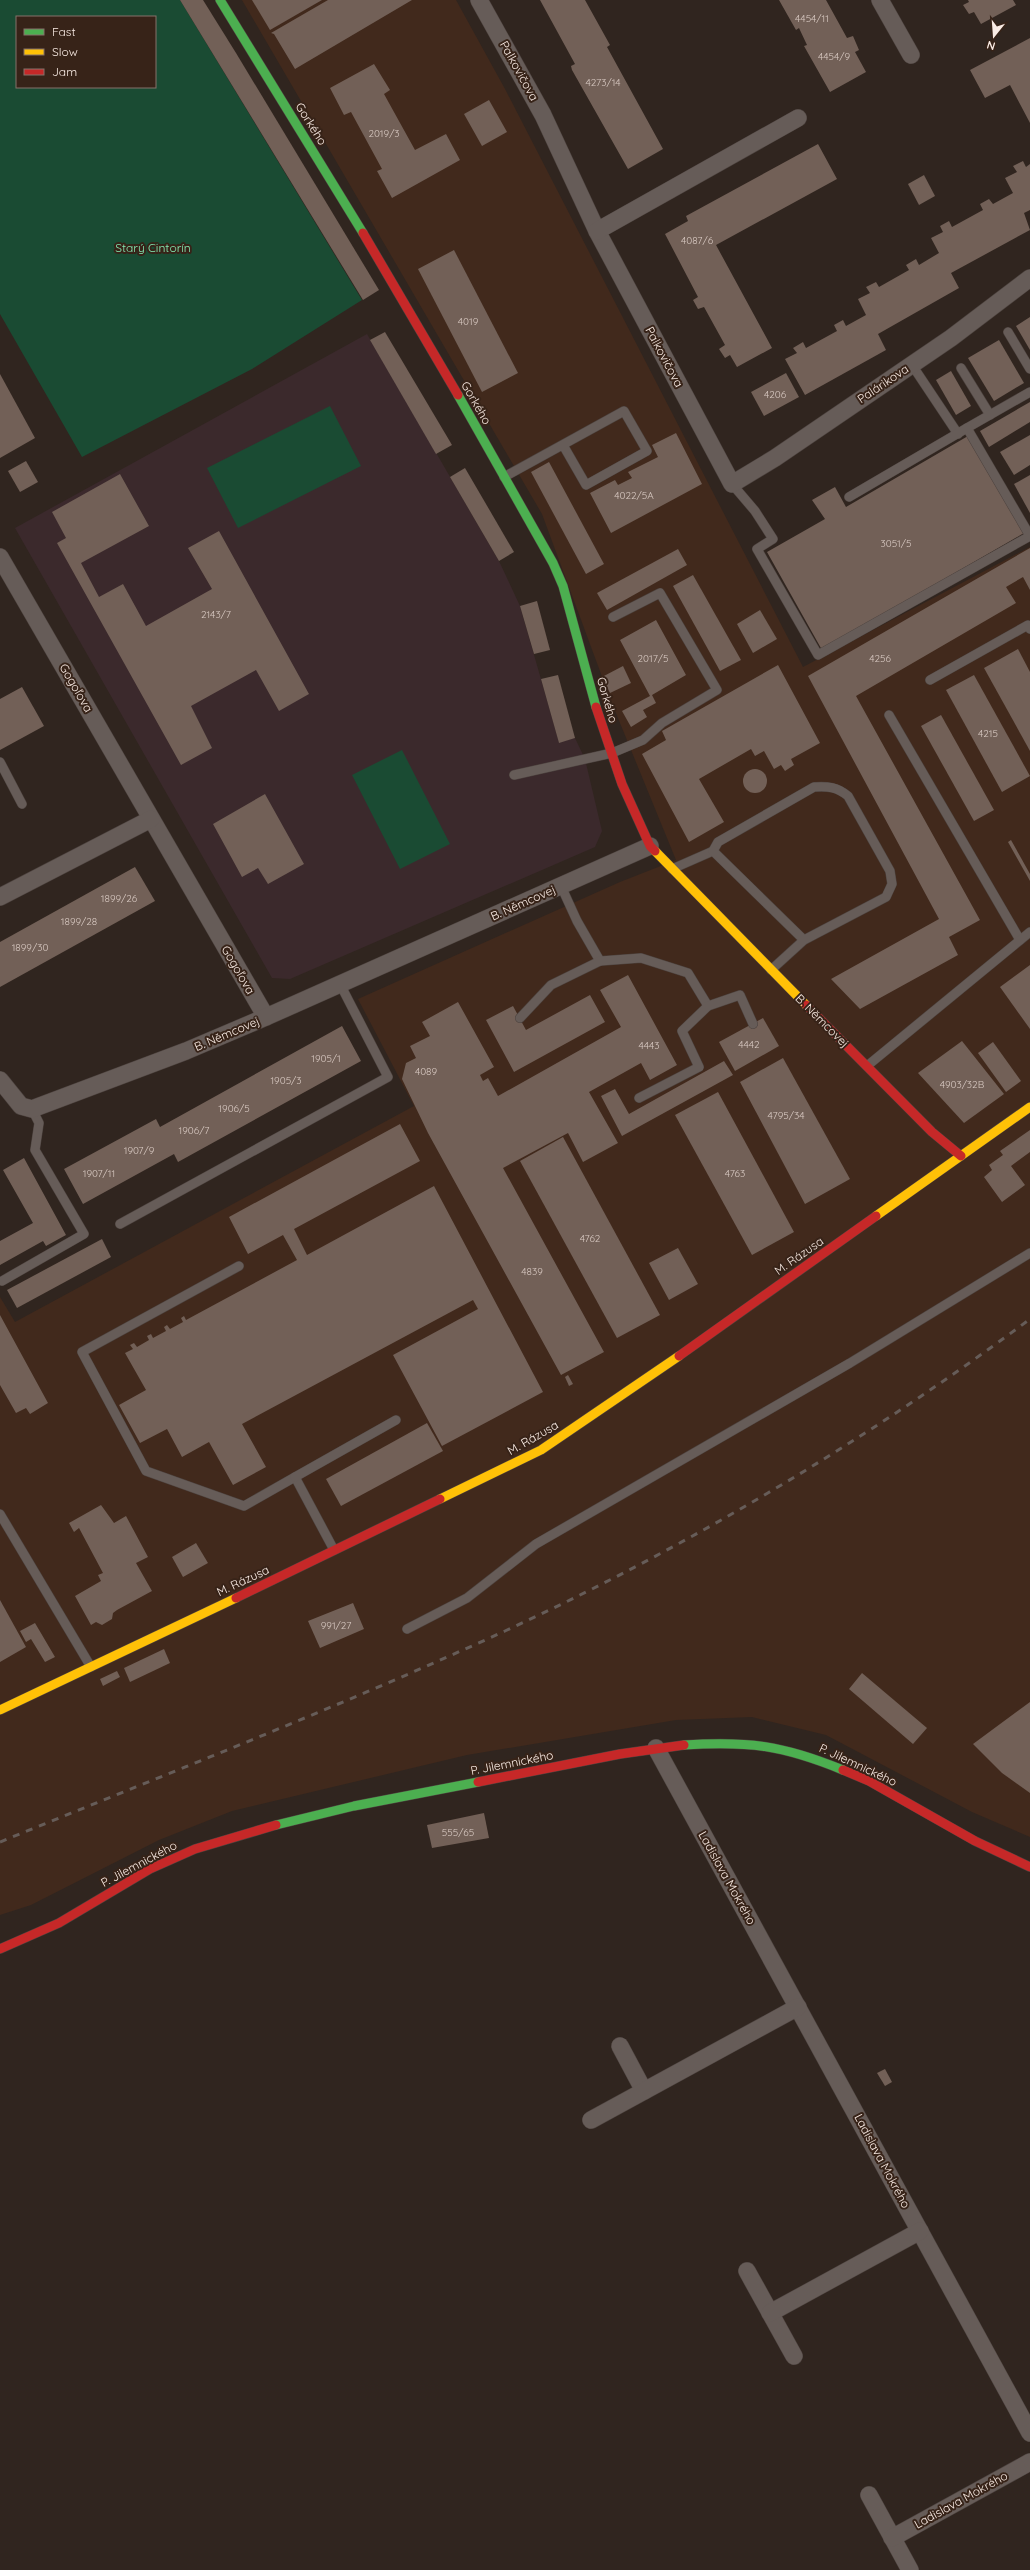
<svg xmlns="http://www.w3.org/2000/svg" width="1030" height="2570" font-family="Quicksand,sans-serif">
<style>
.built{fill:#41291c}
.education{fill:#3b292c}
.green{fill:#1a4b33;fill-rule:evenodd}
.building{fill:#726057}
.lines{fill:none;stroke-linecap:round;stroke-linejoin:round}
.lane-casing{stroke:#4d433f;stroke-width:10}
.street-casing{stroke:#4d433f;stroke-width:18}
.fast-casing{stroke:#4d433f;stroke-width:10}
.slow-casing{stroke:#4d433f;stroke-width:10}
.jam-casing{stroke:#4d433f;stroke-width:10}
.lane{stroke:#665c58;stroke-width:9}
.street{stroke:#665c58;stroke-width:17}
.fast{stroke:#4caf50;stroke-width:9}
.slow{stroke:#ffc107;stroke-width:9}
.jam{stroke:#c62828;stroke-width:9}
.rail{stroke:#665c58;stroke-width:3;stroke-dasharray:7 7;stroke-linecap:butt}
.labels{text-anchor:middle;stroke-width:4;stroke-linejoin:round;paint-order:stroke}
.number-label{font-size:10px;fill:#d8c9c2}
.street-label{font-size:12px;fill:#faece5;stroke:#372318}
.park-label{font-size:12px;fill:#85ecb5;stroke:#372318}
</style>
<rect width="100%" height="100%" fill="#30251f"/>
<!-- built -->
<path class="built" d="M 242,0 L 456,0 L 505,89 L 803,667 L 1030,547 L 1030,1837 L 972,1812 L 826,1735 L 752,1717 L 676,1720 L 467,1755 L 232,1811 L 159,1840 L 31,1905 L 0,1915 L 0,1297 L 15,1322 L 414,1106 L 358,999 L 620,882 L 676,860 L 611,701 L 542,514 Z"/>
<!-- education -->
<path class="education" d="M 367,334 L 499,561 L 520,606 L 559,742 L 575,738 L 585,759 L 602,831 L 595,847 L 290,979 L 272,978 L 15,528 Z"/>
<!-- green -->
<g class="green">
<path d="M 0,0 L 180,0 L 362,300 L 252,369 L 82,457 L 0,314 ZM 17,17 L 155,17 L 155,87 L 17,87 Z"/>
<path d="M 330,406 L 361,466 L 238,528 L 207,468 Z"/>
<path d="M 402,750 L 450,844 L 400,869 L 352,775 Z"/>
</g>
<!-- building -->
<g class="building">
<path d="M 180,0 L 203,0 L 236,53 L 379,290 L 363,300 Z"/>
<path d="M 252,0 L 322,0 L 270,30 Z"/>
<path d="M 328,0 L 412,0 L 295,69 L 274,34 L 271,33 Z"/>
<path d="M 540,0 L 585,0 L 610,45 L 607,47 L 663,149 L 628,169 L 572,70 L 571,66 L 575,64 Z"/>
<path d="M 779,0 L 826,0 L 847,38 L 853,36 L 859,50 L 855,52 L 866,72 L 830,92 L 804,46 L 807,45 L 799,28 L 796,30 Z"/>
<path d="M 968,0 L 1013,0 L 1016,5 L 981,24 L 974,12 L 969,14 L 963,5 L 969,2 Z"/>
<path d="M 1030,38 L 1030,123 L 1010,85 L 985,98 L 970,70 Z"/>
<path d="M 374,64 L 390,90 L 384,94 L 415,150 L 446,134 L 460,160 L 392,198 L 377,171 L 382,169 L 351,112 L 344,115 L 330,88 Z"/>
<path d="M 489,100 L 507,132 L 482,146 L 464,114 Z"/>
<path d="M 818,144 L 837,179 L 716,245 L 772,348 L 737,367 L 730,355 L 725,358 L 719,349 L 725,345 L 704,307 L 698,309 L 693,300 L 698,297 L 665,234 L 688,221 L 686,216 Z"/>
<path d="M 1023,161 L 1026,167 L 1030,164 L 1030,210 L 1024,213 L 1030,230 L 951,273 L 959,288 L 878,334 L 886,350 L 805,395 L 785,359 L 797,353 L 793,348 L 803,342 L 806,348 L 837,331 L 834,325 L 843,320 L 846,326 L 866,315 L 858,299 L 870,293 L 866,287 L 876,282 L 879,287 L 909,270 L 906,265 L 916,259 L 919,265 L 939,253 L 931,238 L 943,232 L 940,226 L 949,221 L 952,227 L 983,210 L 980,204 L 989,199 L 993,204 L 1013,193 L 1005,178 L 1017,172 L 1013,166 Z"/>
<path d="M 924,175 L 935,196 L 919,205 L 908,184 Z"/>
<path d="M 454,250 L 518,373 L 482,392 L 418,269 Z"/>
<path d="M 1030,317 L 1030,350 L 1016,326 Z"/>
<path d="M 385,332 L 452,445 L 436,454 L 370,340 Z"/>
<path d="M 999,340 L 1024,383 L 994,401 L 968,358 Z"/>
<path d="M 951,371 L 971,406 L 956,415 L 936,380 Z"/>
<path d="M 786,373 L 799,397 L 764,416 L 751,392 Z"/>
<path d="M 0,374 L 35,438 L 0,458 Z"/>
<path d="M 1030,402 L 1030,422 L 989,447 L 980,431 Z"/>
<path d="M 676,433 L 702,484 L 611,533 L 590,493 L 615,480 L 618,485 L 632,478 L 628,472 L 658,457 L 652,445 Z"/>
<path d="M 1030,435 L 1030,465 L 1014,475 L 1000,452 Z"/>
<path d="M 968,436 L 1024,533 L 822,650 L 767,552 L 825,519 L 812,500 L 835,487 L 846,507 Z"/>
<path d="M 26,461 L 38,482 L 20,492 L 8,471 Z"/>
<path d="M 549,462 L 604,564 L 586,574 L 531,472 Z"/>
<path d="M 465,468 L 514,552 L 499,561 L 450,477 Z"/>
<path d="M 120,474 L 149,526 L 81,563 L 99,597 L 123,584 L 146,626 L 212,589 L 188,548 L 219,531 L 309,694 L 279,711 L 256,670 L 191,706 L 212,748 L 181,765 L 57,543 L 66,538 L 52,512 Z"/>
<path d="M 1030,475 L 1030,513 L 1014,484 Z"/>
<path d="M 1030,548 L 1030,590 L 1023,577 L 1006,587 L 1016,603 L 856,696 L 980,920 L 949,937 L 958,955 L 860,1009 L 831,979 L 939,919 L 808,676 Z"/>
<path d="M 678,549 L 687,565 L 607,610 L 597,593 Z"/>
<path d="M 693,575 L 741,660 L 720,671 L 673,586 Z"/>
<path d="M 537,601 L 550,650 L 534,654 L 520,606 Z"/>
<path d="M 760,610 L 777,639 L 753,653 L 737,624 Z"/>
<path d="M 656,620 L 686,675 L 652,695 L 656,703 L 643,710 L 647,717 L 631,727 L 622,711 L 650,696 L 620,640 Z"/>
<path d="M 1018,649 L 1030,672 L 1030,751 L 984,668 Z"/>
<path d="M 778,665 L 820,743 L 791,759 L 794,765 L 785,771 L 781,765 L 774,769 L 764,751 L 755,756 L 751,749 L 699,779 L 724,822 L 689,842 L 642,754 L 666,740 L 662,731 Z"/>
<path d="M 623,666 L 631,683 L 610,693 L 602,677 Z"/>
<path d="M 558,675 L 575,738 L 559,743 L 541,679 Z"/>
<path d="M 974,675 L 1030,776 L 1002,792 L 946,690 Z"/>
<path d="M 22,687 L 44,726 L 0,750 L 0,699 Z"/>
<path d="M 941,715 L 994,810 L 974,821 L 921,726 Z"/>
<circle cx="755" cy="781" r="12"/>
<path d="M 265,794 L 304,864 L 268,884 L 258,868 L 242,877 L 213,824 Z"/>
<path d="M 1011,840 L 1030,874 L 1030,881 L 1008,842 Z"/>
<path d="M 135,867 L 155,901 L 0,987 L 0,942 Z"/>
<path d="M 1030,965 L 1030,1029 L 1000,987 Z"/>
<path d="M 628,975 L 677,1065 L 650,1080 L 641,1063 L 589,1092 L 618,1143 L 583,1162 L 568,1133 L 503,1168 L 604,1352 L 561,1375 L 428,1133 L 402,1079 L 406,1063 L 416,1058 L 410,1046 L 430,1036 L 422,1022 L 458,1002 L 494,1067 L 480,1075 L 483,1081 L 488,1078 L 498,1096 L 621,1027 L 600,990 Z"/>
<path d="M 590,995 L 605,1022 L 514,1072 L 486,1020 L 513,1006 L 526,1030 Z"/>
<path d="M 763,1018 L 779,1046 L 735,1071 L 719,1042 Z"/>
<path d="M 342,1026 L 361,1061 L 178,1162 L 174,1154 L 83,1204 L 64,1169 L 156,1119 L 160,1127 Z"/>
<path d="M 962,1041 L 1004,1094 L 964,1123 L 918,1073 Z"/>
<path d="M 993,1042 L 1021,1081 L 1006,1092 L 978,1053 Z"/>
<path d="M 783,1058 L 850,1179 L 805,1204 L 740,1082 Z"/>
<path d="M 724,1061 L 733,1075 L 622,1136 L 601,1096 L 615,1089 L 629,1114 Z"/>
<path d="M 718,1092 L 794,1232 L 752,1255 L 675,1115 Z"/>
<path d="M 400,1124 L 420,1161 L 294,1229 L 307,1255 L 434,1186 L 543,1392 L 442,1446 L 393,1355 L 478,1309 L 473,1300 L 242,1424 L 266,1467 L 233,1485 L 209,1442 L 182,1457 L 167,1429 L 140,1443 L 119,1405 L 146,1390 L 125,1353 L 133,1349 L 130,1345 L 134,1343 L 137,1347 L 149,1340 L 147,1336 L 151,1334 L 153,1338 L 166,1331 L 164,1327 L 167,1325 L 170,1329 L 183,1322 L 181,1318 L 184,1316 L 186,1320 L 297,1260 L 283,1235 L 248,1254 L 229,1217 Z"/>
<path d="M 1030,1130 L 1030,1152 L 1011,1166 L 1025,1185 L 1002,1202 L 984,1177 L 992,1170 L 989,1165 L 1003,1155 L 1000,1151 Z"/>
<path d="M 563,1137 L 660,1315 L 617,1338 L 520,1161 Z"/>
<path d="M 24,1158 L 66,1235 L 46,1246 L 43,1241 L 0,1265 L 0,1241 L 33,1223 L 3,1170 Z"/>
<path d="M 102,1239 L 111,1257 L 17,1308 L 7,1290 Z"/>
<path d="M 678,1248 L 698,1284 L 669,1300 L 649,1263 Z"/>
<path d="M 0,1315 L 48,1403 L 30,1414 L 26,1408 L 16,1413 L 0,1385 Z"/>
<path d="M 568,1375 L 573,1384 L 569,1386 L 565,1377 Z"/>
<path d="M 427,1423 L 443,1451 L 341,1506 L 326,1479 Z"/>
<path d="M 101,1505 L 114,1523 L 126,1516 L 148,1557 L 136,1563 L 152,1591 L 117,1610 L 113,1613 L 112,1619 L 102,1625 L 96,1622 L 91,1625 L 75,1596 L 101,1581 L 98,1575 L 103,1573 L 79,1528 L 74,1532 L 69,1523 Z"/>
<path d="M 196,1543 L 208,1563 L 183,1577 L 172,1557 Z"/>
<path d="M 0,1600 L 26,1647 L 0,1662 Z"/>
<path d="M 353,1603 L 364,1629 L 320,1648 L 308,1621 Z"/>
<path d="M 35,1623 L 55,1657 L 45,1662 L 31,1639 L 26,1642 L 20,1631 Z"/>
<path d="M 164,1649 L 170,1663 L 130,1682 L 124,1668 Z"/>
<path d="M 117,1671 L 120,1677 L 103,1686 L 100,1679 Z"/>
<path d="M 862,1673 L 927,1728 L 913,1744 L 849,1689 Z"/>
<path d="M 1030,1702 L 1030,1793 L 1002,1773 L 973,1744 Z"/>
<path d="M 484,1813 L 489,1838 L 432,1848 L 427,1825 Z"/>
<path d="M 885,2069 L 892,2082 L 885,2086 L 877,2073 Z"/>
</g>
<g class="lines">
<defs>
<g id="lane">
<path d="M 1008,332 L 1030,369"/>
<path d="M 912,365 L 958,434"/>
<path d="M 961,368 L 990,415"/>
<path d="M 967,428 L 1030,392"/>
<path d="M 504,477 L 624,411 L 647,451 L 586,485 L 563,445"/>
<path d="M 732,484 L 755,511 L 773,539 L 757,549 L 818,655 L 1030,536 L 967,428 L 849,497"/>
<path d="M 930,680 L 1028,625 L 1030,629"/>
<path d="M 889,715 L 1020,940"/>
<path d="M 0,762 L 22,804"/>
<path d="M 514,775 L 612,753 L 643,740 L 662,723 L 717,690 L 660,593 L 613,617"/>
<path d="M 672,869 L 713,851"/>
<path d="M 561,886 L 577,921 L 600,961"/>
<path d="M 771,970 L 804,940 L 886,897 L 892,884 L 890,871 L 848,796 C 837,787 828,786 814,787 L 718,842 L 713,851 L 804,940"/>
<path d="M 520,1018 L 551,985 L 600,961 L 641,958 L 688,973 L 708,1006"/>
<path d="M 867,1066 L 1030,932"/>
<path d="M 639,1098 L 699,1067 L 682,1031 L 708,1006 L 740,995 L 753,1024"/>
<path d="M 120,1224 L 388,1077 L 340,984"/>
<path d="M 239,1266 L 82,1352 L 146,1471 L 244,1506 L 295,1477 L 334,1550"/>
<path d="M 2,1281 L 84,1234 L 35,1150 L 39,1123 L 32,1109"/>
<path d="M 295,1477 L 396,1420"/>
<path d="M 0,1514 L 91,1667"/>
<path d="M 407,1629 L 467,1598 L 536,1544 L 850,1363 L 1030,1253"/>
</g>
<g id="street">
<path d="M 479,0 L 543,115 L 597,231 L 732,484 L 775,458 L 951,338 L 1030,278"/>
<path d="M 880,0 L 911,55"/>
<path d="M 597,231 L 798,118"/>
<path d="M 0,557 L 266,1017"/>
<path d="M 0,897 L 151,819"/>
<path d="M 0,1080 L 21,1106 L 32,1109 L 186,1051 L 266,1017 L 650,846"/>
<path d="M 656,1748 L 1030,2433"/>
<path d="M 620,2046 L 644,2091"/>
<path d="M 591,2120 L 798,2007"/>
<path d="M 747,2271 L 794,2356"/>
<path d="M 770,2313 L 920,2231"/>
<path d="M 869,2495 L 910,2570"/>
<path d="M 892,2538 L 1030,2462"/>
</g>
<g id="fast">
<path d="M 220,0 L 363,233"/>
<path d="M 458,395 L 553,563 L 563,586 L 596,707"/>
<path d="M 684,1745 C 749,1741 782,1745 843,1770"/>
<path d="M 276,1825 L 354,1806 L 478,1782"/>
</g>
<g id="slow">
<path d="M 655,851 L 806,1005"/>
<path d="M 876,1216 L 1030,1107"/>
<path d="M 440,1499 L 541,1450 L 679,1356"/>
<path d="M 0,1710 L 236,1598"/>
</g>
<g id="jam">
<path d="M 363,233 L 458,395"/>
<path d="M 596,707 L 622,784 L 650,846 L 655,851"/>
<path d="M 806,1005 L 932,1132 L 961,1156"/>
<path d="M 679,1356 L 876,1216"/>
<path d="M 236,1598 L 440,1499"/>
<path d="M 843,1770 L 869,1781 L 975,1841 L 1030,1867"/>
<path d="M 478,1782 L 620,1754 L 684,1745"/>
<path d="M 0,1949 L 59,1923 L 150,1869 L 195,1849 L 276,1825"/>
</g>
</defs>
<!-- lane casing -->
<use href="#lane" class="lane-casing"/>
<!-- street casing -->
<use href="#street" class="street-casing"/>
<!-- fast casing -->
<use href="#fast" class="fast-casing"/>
<!-- slow casing -->
<use href="#slow" class="slow-casing"/>
<!-- jam casing -->
<use href="#jam" class="jam-casing"/>
<!-- lane -->
<use href="#lane" class="lane"/>
<!-- street -->
<use href="#street" class="street"/>
<!-- fast -->
<use href="#fast" class="fast"/>
<!-- slow -->
<use href="#slow" class="slow"/>
<!-- jam -->
<use href="#jam" class="jam"/>
<!-- rail -->
<path class="rail" d="M 0,1842 C 169,1773 339,1707 505,1631 C 689,1546 867,1440 1030,1319"/>
</g>
<g class="labels">
<!-- number labels -->
<g class="number-label">
<text x="812" y="22">4454/11</text>
<text x="834" y="60">4454/9</text>
<text x="603" y="86">4273/14</text>
<text x="384" y="137">2019/3</text>
<text x="697" y="244">4087/6</text>
<text x="468" y="325">4019</text>
<text x="775" y="398">4206</text>
<text x="634" y="499">4022/5A</text>
<text x="896" y="547">3051/5</text>
<text x="216" y="618">2143/7</text>
<text x="653" y="662">2017/5</text>
<text x="880" y="662">4256</text>
<text x="988" y="737">4215</text>
<text x="119" y="902">1899/26</text>
<text x="79" y="925">1899/28</text>
<text x="30" y="951">1899/30</text>
<text x="749" y="1048">4442</text>
<text x="649" y="1049">4443</text>
<text x="326" y="1062">1905/1</text>
<text x="426" y="1075">4089</text>
<text x="286" y="1084">1905/3</text>
<text x="962" y="1088">4903/32B</text>
<text x="234" y="1112">1906/5</text>
<text x="786" y="1119">4795/34</text>
<text x="194" y="1134">1906/7</text>
<text x="139" y="1154">1907/9</text>
<text x="99" y="1177">1907/11</text>
<text x="735" y="1177">4763</text>
<text x="590" y="1242">4762</text>
<text x="532" y="1275">4839</text>
<text x="336" y="1629">991/27</text>
<text x="458" y="1836">555/65</text>
</g>
<!-- street labels -->
<g class="street-label">
<text transform="translate(519 71) rotate(61)" y="4">Palkovičova</text>
<text transform="translate(311 124) rotate(58)" y="4">Gorkého</text>
<text transform="translate(664 357) rotate(62)" y="4">Palkovičova</text>
<text transform="translate(883 384) rotate(-34)" y="4">Palárikova</text>
<text transform="translate(476 403) rotate(60)" y="4">Gorkého</text>
<text transform="translate(76 688) rotate(60)" y="4">Gogoľova</text>
<text transform="translate(607 700) rotate(74)" y="4">Gorkého</text>
<text transform="translate(523 903) rotate(-24)" y="4">B. Němcovej</text>
<text transform="translate(238 970) rotate(60)" y="4">Gogoľova</text>
<text transform="translate(822 1021) rotate(45)" y="4">B. Němcovej</text>
<text transform="translate(227 1034) rotate(-23)" y="4">B. Němcovej</text>
<text transform="translate(799 1256) rotate(-35)" y="4">M. Rázusa</text>
<text transform="translate(533 1438) rotate(-30)" y="4">M. Rázusa</text>
<text transform="translate(243 1581) rotate(-25)" y="4">M. Rázusa</text>
<text transform="translate(512 1763) rotate(-11)" y="4">P. Jilemnického</text>
<text transform="translate(858 1765) rotate(25)" y="4">P. Jilemnického</text>
<text transform="translate(139 1864) rotate(-28)" y="4">P. Jilemnického</text>
<text transform="translate(727 1878) rotate(61)" y="4">Ladislava Mokrého</text>
<text transform="translate(882 2161) rotate(62)" y="4">Ladislava Mokrého</text>
<text transform="translate(961 2500) rotate(-29)" y="4">Ladislava Mokrého</text>
</g>
<!-- park labels -->
<g class="park-label">
<text x="153" y="252">Starý Cintorín</text>
</g>
</g>
<!-- legend -->
<rect x="16" y="16" width="140" height="72" fill="#372318" stroke="#85736a"/>
<rect x="24" y="29" width="20" height="6" fill="#4caf50" stroke="#85736a"/>
<text x="52" y="36" font-size="12" fill="#faece5">Fast</text>
<rect x="24" y="49" width="20" height="6" fill="#ffc107" stroke="#85736a"/>
<text x="52" y="56" font-size="12" fill="#faece5">Slow</text>
<rect x="24" y="69" width="20" height="6" fill="#c62828" stroke="#85736a"/>
<text x="52" y="76" font-size="12" fill="#faece5">Jam</text>
<!-- north arrow -->
<g transform="translate(994 36) rotate(197)" stroke="#372318" stroke-width="3" paint-order="stroke">
<path d="M0-3L7 15L0 10L-7 15Z" fill="#faece5"/>
<text y="-6" font-size="11" font-weight="bold" text-anchor="middle" fill="#faece5">N</text>
</g>
</svg>
